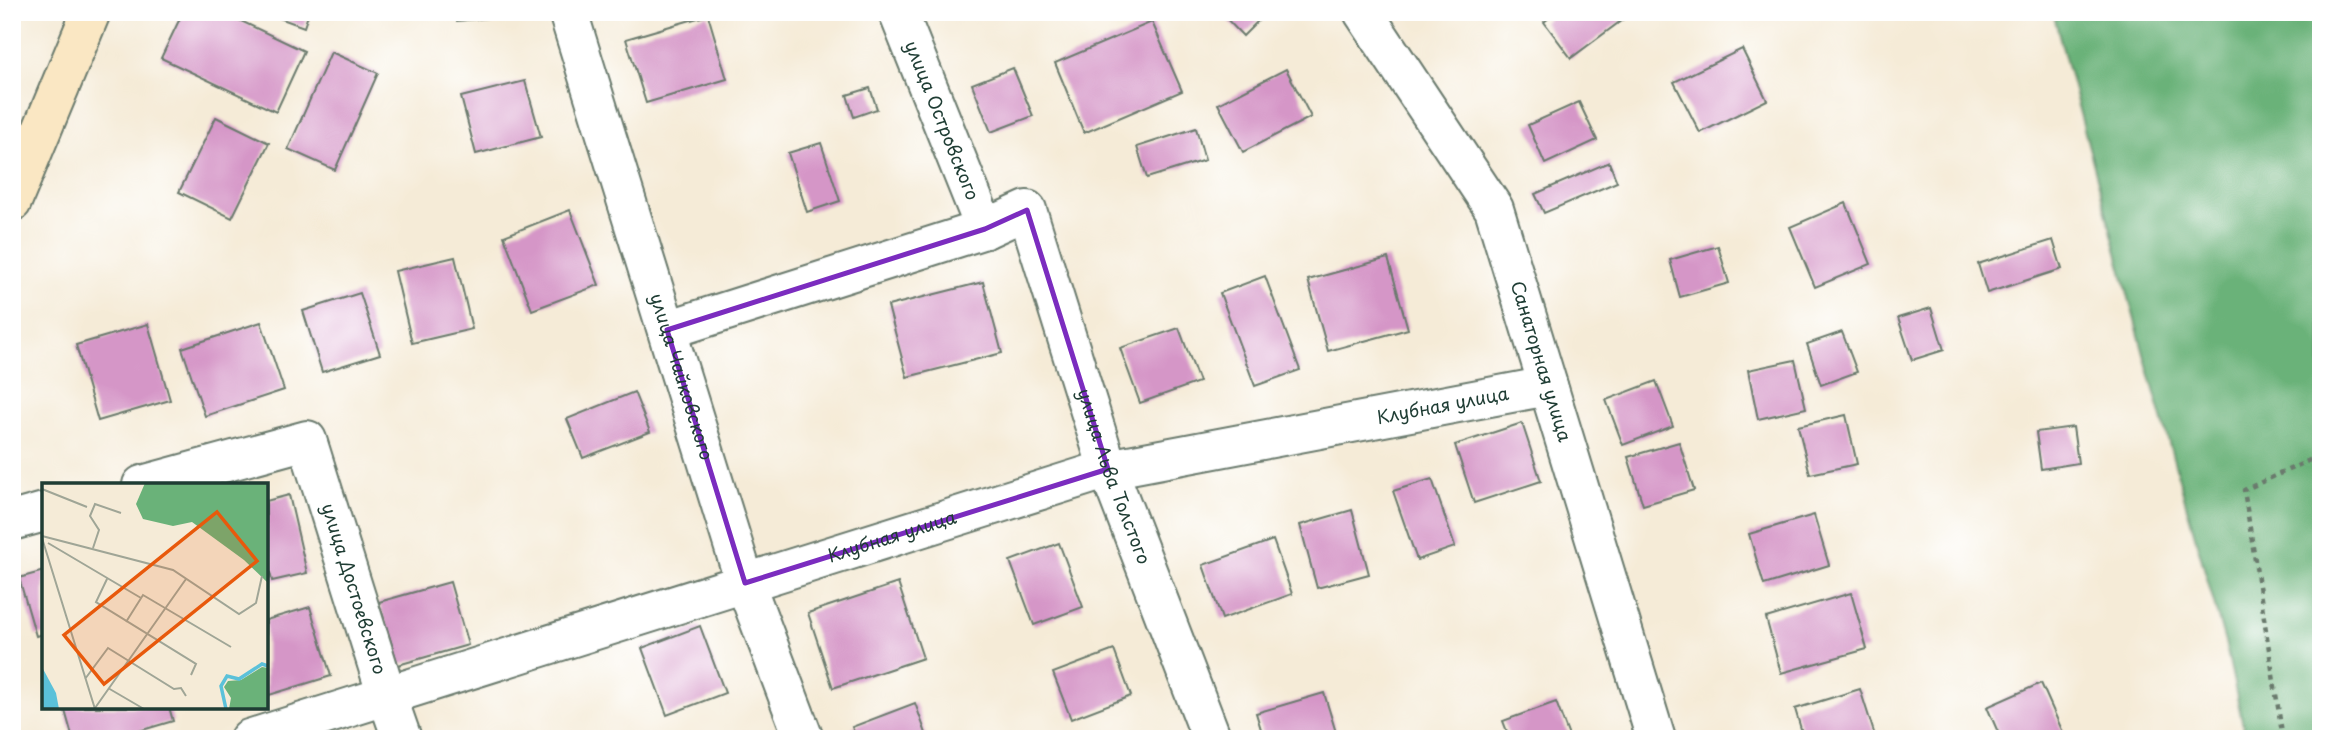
<svg xmlns="http://www.w3.org/2000/svg" width="2333" height="751" font-family="'Playpen Sans',sans-serif">
<style>
.forest{fill:#6ab279;stroke:#447856;stroke-width:2}
.building{fill:#d596c7}
.lines{fill:none;stroke-linecap:round;stroke-linejoin:round}
.street-casing{stroke:#6a7a6d;stroke-width:42}
.secondary-casing{stroke:#6a7a6d;stroke-width:42}
.path{stroke:#6a7a6d;stroke-width:4.5;stroke-dasharray:5 5;stroke-linecap:butt}
.street{stroke:#fff;stroke-width:38}
.secondary{stroke:#fae7c3;stroke-width:38}
.marked{fill:none;stroke:#7b2cbf;stroke-width:5;stroke-linejoin:round}
.labels{text-anchor:middle;stroke-width:6;stroke-linejoin:round;paint-order:stroke}
.street-label{font-size:18px;fill:#1f3d34;stroke:#fff}
.inset-river{fill:none;stroke:#5bc1d9;stroke-width:3.5}
.inset-road{fill:none;stroke:#9fa596;stroke-width:2}
.view{fill:#e8590c;fill-opacity:0.15;stroke:#e8590c;stroke-width:3.5}
.inset-edge{fill:none;stroke:#1f3d34;stroke-width:3.5}
</style>
<rect width="100%" height="100%" fill="#fff"/>
<filter id="ink" filterUnits="userSpaceOnUse"><feTurbulence type="fractalNoise" baseFrequency=".0143" numOctaves="2"/><feDisplacementMap in="SourceGraphic" scale="14" xChannelSelector="R" yChannelSelector="G"/><feConvolveMatrix kernelMatrix="1 2 1 2 8 2 1 2 1" color-interpolation-filters="sRGB"/></filter>
<filter id="wash" filterUnits="userSpaceOnUse"><feTurbulence type="fractalNoise" baseFrequency=".00686" numOctaves="4" result="noise"/><feDisplacementMap in="SourceGraphic" scale="28" xChannelSelector="R" yChannelSelector="G"/><feGaussianBlur stdDeviation="1.57" result="paint"/><feColorMatrix in="noise" values="0 0 0 0 0 0 0 0 0 0 0 0 0 0 0 0 0 1.4 0 .05"/><feComposite in="paint" operator="in"/></filter>
<g filter="url(#wash)">
<rect width="100%" height="100%" fill="#f5ebd7"/>
<!-- forest -->
<path class="forest" d="M 2053,12 L 2321,12 L 2321,739 L 2246,739 L 2226,646 L 2145,358 Z"/>
<g id="blocks">
<!-- building -->
<g class="building">
<path d="M 183,12 L 222,12 L 304,51 L 276,112 L 161,58 Z"/>
<path d="M 263,12 L 309,12 L 304,27 Z"/>
<path d="M 456,12 L 519,12 L 520,15 L 457,21 Z"/>
<path d="M 1220,12 L 1267,12 L 1243,36 Z"/>
<path d="M 1556,12 L 1633,12 L 1571,58 L 1544,22 Z"/>
<path d="M 708,15 L 727,79 L 646,103 L 626,39 Z"/>
<path d="M 1152,22 L 1182,91 L 1084,133 L 1055,63 Z"/>
<path d="M 1742,49 L 1767,100 L 1700,133 L 1674,82 Z"/>
<path d="M 331,52 L 378,73 L 335,170 L 288,149 Z"/>
<path d="M 1013,68 L 1033,116 L 991,132 L 972,84 Z"/>
<path d="M 1286,69 L 1311,117 L 1243,152 L 1218,104 Z"/>
<path d="M 525,81 L 541,137 L 476,154 L 461,97 Z"/>
<path d="M 870,88 L 877,109 L 854,117 L 847,95 Z"/>
<path d="M 1579,102 L 1597,140 L 1545,164 L 1528,125 Z"/>
<path d="M 216,117 L 269,143 L 232,218 L 179,192 Z"/>
<path d="M 1196,128 L 1205,160 L 1147,178 L 1137,147 Z"/>
<path d="M 821,143 L 840,201 L 807,212 L 788,153 Z"/>
<path d="M 1609,162 L 1617,182 L 1544,213 L 1535,194 Z"/>
<path d="M 1846,203 L 1871,264 L 1815,287 L 1790,227 Z"/>
<path d="M 570,210 L 599,285 L 532,310 L 504,236 Z"/>
<path d="M 2053,240 L 2062,269 L 1987,293 L 1978,264 Z"/>
<path d="M 1718,246 L 1729,283 L 1680,297 L 1670,260 Z"/>
<path d="M 455,257 L 472,329 L 412,343 L 395,271 Z"/>
<path d="M 1388,258 L 1408,329 L 1328,351 L 1308,280 Z"/>
<path d="M 1265,276 L 1300,370 L 1255,386 L 1220,293 Z"/>
<path d="M 983,282 L 1002,353 L 907,377 L 888,306 Z"/>
<path d="M 360,293 L 380,354 L 322,372 L 303,311 Z"/>
<path d="M 1931,308 L 1944,350 L 1912,360 L 1898,318 Z"/>
<path d="M 261,322 L 284,390 L 205,416 L 182,348 Z"/>
<path d="M 148,324 L 170,400 L 98,421 L 76,345 Z"/>
<path d="M 1179,328 L 1199,382 L 1140,403 L 1120,348 Z"/>
<path d="M 1842,332 L 1857,372 L 1821,385 L 1807,344 Z"/>
<path d="M 1795,360 L 1806,408 L 1758,419 L 1748,370 Z"/>
<path d="M 1656,381 L 1673,426 L 1623,445 L 1606,400 Z"/>
<path d="M 634,392 L 650,432 L 583,458 L 567,419 Z"/>
<path d="M 1846,415 L 1857,464 L 1810,474 L 1798,426 Z"/>
<path d="M 1522,423 L 1541,481 L 1474,503 L 1455,445 Z"/>
<path d="M 2073,427 L 2078,463 L 2041,469 L 2036,432 Z"/>
<path d="M 1679,442 L 1694,490 L 1643,505 L 1628,457 Z"/>
<path d="M 1432,479 L 1455,547 L 1417,560 L 1393,491 Z"/>
<path d="M 289,495 L 307,573 L 272,581 L 266,555 L 266,501 Z"/>
<path d="M 1352,510 L 1369,574 L 1317,588 L 1300,525 Z"/>
<path d="M 1814,515 L 1829,565 L 1764,585 L 1749,534 Z"/>
<path d="M 1273,540 L 1292,594 L 1222,619 L 1203,565 Z"/>
<path d="M 1059,543 L 1083,607 L 1034,625 L 1010,561 Z"/>
<path d="M 44,571 L 44,634 L 36,636 L 19,578 Z"/>
<path d="M 450,582 L 468,645 L 398,665 L 379,602 Z"/>
<path d="M 898,583 L 923,658 L 833,688 L 808,613 Z"/>
<path d="M 1851,593 L 1867,649 L 1781,673 L 1766,618 Z"/>
<path d="M 310,607 L 331,676 L 266,696 L 266,620 Z"/>
<path d="M 700,626 L 725,693 L 667,715 L 642,648 Z"/>
<path d="M 1114,650 L 1131,696 L 1071,719 L 1053,673 Z"/>
<path d="M 2041,683 L 2066,739 L 2001,739 L 1987,707 Z"/>
<path d="M 1860,689 L 1876,739 L 1804,739 L 1795,709 Z"/>
<path d="M 1324,693 L 1338,739 L 1264,739 L 1256,713 Z"/>
<path d="M 1556,702 L 1570,739 L 1510,739 L 1503,721 Z"/>
<path d="M 915,703 L 928,739 L 857,739 L 852,727 Z"/>
<path d="M 64,707 L 169,707 L 173,721 L 112,739 L 73,739 Z"/>
</g>
</g>
</g>
<g filter="url(#ink)">
<use href="#blocks" fill-opacity="0" stroke="#6a7a6d" stroke-width="2"/>
<g class="lines">
<defs>
<g id="street">
<path id="s1" d="M 568,12 L 745,583 L 804,739"/>
<path id="s2" d="M 898,12 L 985,229"/>
<path id="s3" d="M 1363,12 L 1494,209 L 1656,739"/>
<path id="s4" d="M 667,330 L 985,229 L 1027,210 L 1108,469 L 1212,739"/>
<path id="s5" d="M 142,485 L 307,440 L 387,696 L 402,739"/>
<path d="M 12,521 L 44,512"/>
<path id="s6" d="M 249,739 L 1108,469 L 1548,386"/>
</g>
<path id="secondary" d="M 12,202 L 91,12"/>
</defs>
<!-- street casing -->
<use href="#street" class="street-casing"/>
<!-- secondary casing -->
<use href="#secondary" class="secondary-casing"/>
<!-- path -->
<path class="path" d="M 2283,739 L 2244,490 L 2321,455"/>
<!-- street -->
<use href="#street" class="street"/>
<!-- secondary -->
<use href="#secondary" class="secondary"/>
</g>
</g>
<!-- marked area -->
<path class="marked" d="M 1027,210 L 1108,469 L 745,583 L 667,330 L 985,229 Z"/>
<g class="labels">
<!-- street labels -->
<g class="street-label">
<text dy="6" stroke="none"><textPath href="#s2" startOffset="117">улица Островского</textPath></text>
<text dy="6" stroke="none"><textPath href="#s3" startOffset="396">Санаторная улица</textPath></text>
<text dy="6" stroke="none"><textPath href="#s1" startOffset="382">улица Чайковского</textPath></text>
<text dy="6" stroke="none"><textPath href="#s6" startOffset="1241">Клубная улица</textPath></text>
<text dy="6" stroke="none"><textPath href="#s4" startOffset="660">улица Льва Толстого</textPath></text>
<text dy="6" stroke="none"><textPath href="#s6" startOffset="674">Клубная улица</textPath></text>
<text dy="6" stroke="none"><textPath href="#s5" startOffset="327">улица Достоевского</textPath></text>
</g>
</g>
<!-- overview -->
<g transform="translate(42 483)">
<rect width="226" height="226" fill="#f5ebd7"/>
<path d="M 103,0 L 226,0 L 226,100 L 202,77 L 150,39 L 131,43 L 101,36 L 94,21 ZM 220,184 L 226,185 L 226,226 L 187,226 L 189,215 L 182,204 L 186,198 L 199,197 Z" fill="#6ab279"/>
<path d="M 0,184 L 14,210 L 17,226 L 0,226 Z" fill="#5bc1d9"/>
<path class="inset-river" d="M 184,226 L 179,203 L 185,193 L 197,196 L 220,181 L 226,183"/>
<path class="inset-road" d="M 0,6 L 45,24M 0,53 L 131,87 L 197,131 L 214,120 L 220,93M 0,55 L 53,226M 6,60 L 99,115M 51,65 L 57,47 L 48,33 L 53,21 L 79,30M 65,96 L 54,119 L 154,181 L 149,192M 84,139 L 101,112 L 189,164M 43,196 L 66,165 L 132,206 L 139,205 L 144,213M 66,205 L 102,226M 53,225 L 144,96"/>
<path class="view" d="M 175,29 L 215,78 L 62,201 L 22,152 Z"/>
<rect width="226" height="226" class="inset-edge"/>
</g>
<!-- margin -->
<rect width="2333" height="751" fill="none" stroke="#fff" stroke-width="42"/>
</svg>
